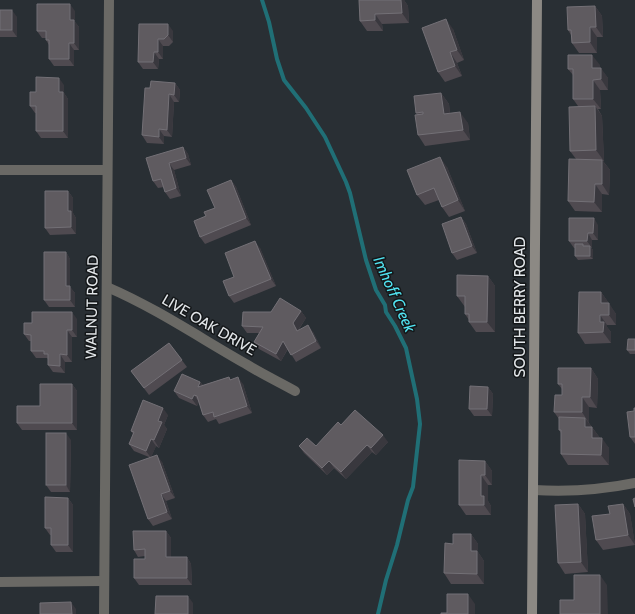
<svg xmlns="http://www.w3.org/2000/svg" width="635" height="614" font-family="Cabin,sans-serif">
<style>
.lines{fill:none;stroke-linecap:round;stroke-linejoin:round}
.stream{stroke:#206f76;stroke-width:4}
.street{stroke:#6a6965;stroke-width:10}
.secondary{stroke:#8c8984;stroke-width:10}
.wall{fill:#4f4a50}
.shaded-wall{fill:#39383e}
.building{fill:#5f5b60;stroke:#737076}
.labels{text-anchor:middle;stroke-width:3;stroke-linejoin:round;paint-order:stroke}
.street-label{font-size:15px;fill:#e2e6e9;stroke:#141719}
.water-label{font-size:16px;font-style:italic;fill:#51e3f1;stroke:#141719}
</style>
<rect width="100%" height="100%" fill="#292f34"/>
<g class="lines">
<!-- stream -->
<path class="stream" d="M 262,0 L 269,22 L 277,59 L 284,80 L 306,108 L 325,137 L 346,182 L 350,193 L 366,260 L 376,290 L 385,305 L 386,312 L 395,326 L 406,348 L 417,399 L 420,424 L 413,487 L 408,500 L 397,545 L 386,580 L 378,614"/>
<!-- street -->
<g class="street">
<path d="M 0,170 L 107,170"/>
<path d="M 107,287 C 156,308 200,338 246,364 C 262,374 279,382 295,391"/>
<path d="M 534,490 C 568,492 601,490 635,483"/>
<path d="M 0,582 L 104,581"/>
<path d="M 104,614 L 109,0"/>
</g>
<!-- secondary -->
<path class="secondary" d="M 532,614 L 537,0"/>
</g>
<!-- wall -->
<g class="wall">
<path d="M 359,0 L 404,0 L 408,6 L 409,23 L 382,24 L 383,31 L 367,31 L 360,21 Z"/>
<path d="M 595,6 L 602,16 L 603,37 L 597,37 L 597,53 L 579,53 L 572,43 L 571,35 L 568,30 Z"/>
<path d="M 0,10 L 17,17 L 17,37 L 0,37 Z"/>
<path d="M 75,11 L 75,22 L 79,27 L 79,50 L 74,50 L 74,66 L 54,66 L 49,59 L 49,45 L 46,40 L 46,38 L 42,38 L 37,31 Z"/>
<path d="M 139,24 L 173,31 L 173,42 L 169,46 L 163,46 L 163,59 L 159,59 L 158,69 L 143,69 L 138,62 Z"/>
<path d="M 453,29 L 464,60 L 457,63 L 462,76 L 445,82 L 438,72 Z"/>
<path d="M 600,65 L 600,68 L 608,78 L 608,90 L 600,90 L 601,109 L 598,109 L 602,116 L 604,161 L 603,161 L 610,170 L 609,195 L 602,194 L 602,212 L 575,211 L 568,201 L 576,159 L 570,151 L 578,106 L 573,99 L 573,75 L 568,69 Z"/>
<path d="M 175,83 L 180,90 L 179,102 L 174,102 L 172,137 L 164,136 L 164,144 L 147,143 L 142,135 Z"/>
<path d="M 64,85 L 64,93 L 68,99 L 68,138 L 41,138 L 36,131 L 36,113 L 35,113 L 30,106 L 36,92 Z"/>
<path d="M 441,93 L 449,104 L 450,114 L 468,123 L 470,140 L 425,146 L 418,135 L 417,114 L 416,113 Z"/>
<path d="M 183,147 L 188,154 L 191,165 L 174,170 L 181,196 L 170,199 L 165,192 L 164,187 L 158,188 L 153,181 Z"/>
<path d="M 447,167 L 465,211 L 449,217 L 442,207 L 439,200 L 425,205 L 417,195 Z"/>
<path d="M 231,180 L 236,187 L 251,225 L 205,244 L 200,237 L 215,208 Z"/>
<path d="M 68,191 L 73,198 L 73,213 L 76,218 L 76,234 L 50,235 L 45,228 Z"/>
<path d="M 461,217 L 466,224 L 477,253 L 457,260 L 452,253 Z"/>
<path d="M 598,225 L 598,240 L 592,240 L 592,248 L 591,248 L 593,250 L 593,259 L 578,260 L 575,256 L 575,248 L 574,248 L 569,241 Z"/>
<path d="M 260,248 L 276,286 L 234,303 L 229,296 L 234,277 Z"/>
<path d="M 66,252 L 70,259 L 70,287 L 75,293 L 75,307 L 49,307 L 44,300 Z"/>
<path d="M 488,276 L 495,286 L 495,332 L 476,332 L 469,322 L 469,320 L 465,314 L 465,307 L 457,296 Z"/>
<path d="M 601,292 L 608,302 L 608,303 L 616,314 L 616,325 L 607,325 L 607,327 L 611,332 L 611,343 L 585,344 L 578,333 Z"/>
<path d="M 301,311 L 306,318 L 298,331 L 313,332 L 321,348 L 296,362 L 288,349 L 281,361 L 259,349 L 254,342 L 259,333 L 247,333 L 242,326 L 271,312 Z"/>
<path d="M 77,319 L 77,337 L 72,337 L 72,362 L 65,362 L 65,373 L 53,372 L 48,365 L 48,359 L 47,358 L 36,358 L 31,351 L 31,341 L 29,341 L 24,334 L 32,323 Z"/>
<path d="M 635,339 L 635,354 L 630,354 L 627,350 Z"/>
<path d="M 169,343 L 187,367 L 149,395 L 131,371 Z"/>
<path d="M 591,368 L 598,379 L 597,408 L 589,407 L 589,423 L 600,438 L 609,448 L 609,465 L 568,465 L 561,454 L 561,433 L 559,430 L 559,419 L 554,412 L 562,395 L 562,389 L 558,384 Z"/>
<path d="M 229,377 L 231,380 L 243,384 L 252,413 L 219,424 L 216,419 L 208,422 L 203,415 L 199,402 L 197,406 L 179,398 L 174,391 L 200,382 L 203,385 Z"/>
<path d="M 72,384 L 77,391 L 77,430 L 22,430 L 17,423 Z"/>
<path d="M 488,387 L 493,394 L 492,416 L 474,416 L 469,409 Z"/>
<path d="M 635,408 L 635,444 L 630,437 Z"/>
<path d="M 168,415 L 164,425 L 167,429 L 159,448 L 156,446 L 151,457 L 162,462 L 175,498 L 166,501 L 172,519 L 153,526 L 148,519 L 149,457 L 134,451 L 129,444 L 133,434 L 131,431 Z"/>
<path d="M 341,425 L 388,442 L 376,455 L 372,452 L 346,479 L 334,468 L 327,475 L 304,453 L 299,446 L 316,446 Z"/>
<path d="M 71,440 L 70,492 L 51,492 L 46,485 Z"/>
<path d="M 485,461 L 492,471 L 492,485 L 488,485 L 488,501 L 491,506 L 491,515 L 466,515 L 459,505 Z"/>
<path d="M 68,498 L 73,505 L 73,552 L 56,552 L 51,545 L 51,535 L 50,535 L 45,528 Z"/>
<path d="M 578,504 L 585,514 L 588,572 L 565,574 L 558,563 Z"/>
<path d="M 623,504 L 630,514 L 635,545 L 603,550 L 596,540 L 610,514 Z"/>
<path d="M 166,531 L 171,538 L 171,557 L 187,557 L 191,564 L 192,585 L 139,585 L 134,578 L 145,559 L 145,556 L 138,557 L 134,550 Z"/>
<path d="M 471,534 L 478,544 L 478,552 L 484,561 L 484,584 L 451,584 L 444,573 L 453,544 Z"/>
</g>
<!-- shaded-wall -->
<g class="shaded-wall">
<path d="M 401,0 L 404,0 L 408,6 L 409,23 L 402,13 Z"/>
<path d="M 70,4 L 75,11 L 75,22 L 79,27 L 79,50 L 74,43 L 70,20 Z"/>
<path d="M 595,6 L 602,16 L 603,37 L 596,27 Z"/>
<path d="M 12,10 L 17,17 L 17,37 L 12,30 Z"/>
<path d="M 375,14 L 382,24 L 383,31 L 375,20 Z"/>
<path d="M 446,19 L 453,29 L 464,60 L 457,50 Z"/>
<path d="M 168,24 L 173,31 L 173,42 L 168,35 Z"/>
<path d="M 590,27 L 597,37 L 597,53 L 590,42 Z"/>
<path d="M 158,39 L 163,46 L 163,59 L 158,52 Z"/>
<path d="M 69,43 L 74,50 L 74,66 L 69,59 Z"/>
<path d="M 154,52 L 159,59 L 158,69 L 153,62 Z"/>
<path d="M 450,52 L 457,63 L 462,76 L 455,66 Z"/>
<path d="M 592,55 L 600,65 L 600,78 L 592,68 Z"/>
<path d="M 601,68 L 608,78 L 608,90 L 601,79 Z"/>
<path d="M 59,78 L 64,85 L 64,93 L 68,99 L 68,138 L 63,131 L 59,92 Z"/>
<path d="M 593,80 L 600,90 L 601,109 L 593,99 Z"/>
<path d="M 175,83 L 180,90 L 179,102 L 174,95 Z"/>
<path d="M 441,93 L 449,104 L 451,125 L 444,114 Z"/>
<path d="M 169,94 L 174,102 L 172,137 L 167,130 Z"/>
<path d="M 595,106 L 602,116 L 604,161 L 596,150 Z"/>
<path d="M 460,112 L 468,123 L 470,140 L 463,130 Z"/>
<path d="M 159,129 L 164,136 L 164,144 L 159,137 Z"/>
<path d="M 183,147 L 188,154 L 191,165 L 186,158 Z"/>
<path d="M 440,157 L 447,167 L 465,211 L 458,200 Z"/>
<path d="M 602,160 L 610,170 L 609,195 L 602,184 Z"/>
<path d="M 169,163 L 174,170 L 181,196 L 176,188 Z"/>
<path d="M 231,180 L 236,187 L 251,225 L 246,218 Z"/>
<path d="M 595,184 L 602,194 L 602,212 L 594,202 Z"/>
<path d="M 68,191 L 73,198 L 73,213 L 76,218 L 76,234 L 71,227 L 68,211 Z"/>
<path d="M 461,217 L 466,224 L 477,253 L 472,246 Z"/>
<path d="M 594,218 L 598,225 L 598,240 L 593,233 Z"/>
<path d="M 588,233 L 592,240 L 592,248 L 587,241 Z"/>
<path d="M 255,241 L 260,248 L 276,286 L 271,279 Z"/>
<path d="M 590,246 L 593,250 L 593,259 L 590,256 Z"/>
<path d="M 66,252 L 70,259 L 70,287 L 75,293 L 75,307 L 70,300 L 66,286 Z"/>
<path d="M 488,276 L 495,286 L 495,332 L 487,322 Z"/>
<path d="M 601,292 L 608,302 L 608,313 L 601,303 Z"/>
<path d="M 609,303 L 616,314 L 616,325 L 609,315 Z"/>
<path d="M 301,311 L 306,318 L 298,330 L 302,338 L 293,323 Z"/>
<path d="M 72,312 L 77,319 L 77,337 L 72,330 Z"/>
<path d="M 600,315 L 607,325 L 607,327 L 611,332 L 611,343 L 603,332 L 600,322 Z"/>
<path d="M 308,325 L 313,332 L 321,348 L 316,341 Z"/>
<path d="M 67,330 L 72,337 L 72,362 L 67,355 Z"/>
<path d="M 283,341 L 288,348 L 281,361 L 276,354 Z"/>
<path d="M 60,354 L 65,362 L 65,373 L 60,366 Z"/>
<path d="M 591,368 L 598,379 L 597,408 L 590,397 Z"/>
<path d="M 238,377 L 243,384 L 252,413 L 247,406 Z"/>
<path d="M 200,382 L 205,389 L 198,387 Z"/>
<path d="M 72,384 L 77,391 L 77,430 L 72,423 Z"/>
<path d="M 488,387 L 493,394 L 492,416 L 487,409 Z"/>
<path d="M 194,395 L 199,402 L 197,406 L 192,399 Z"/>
<path d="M 582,397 L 589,407 L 589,423 L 582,412 Z"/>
<path d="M 163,408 L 168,415 L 164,425 L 167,429 L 159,448 L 154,440 L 158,421 Z"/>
<path d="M 585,418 L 600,438 L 600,448 L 585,427 Z"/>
<path d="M 66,433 L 71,440 L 70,492 L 66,485 Z"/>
<path d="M 383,435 L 388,442 L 376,455 L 371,448 Z"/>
<path d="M 602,438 L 609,448 L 609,465 L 601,455 Z"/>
<path d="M 151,439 L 156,446 L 151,458 L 146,451 Z"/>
<path d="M 367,445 L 372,452 L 346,479 L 341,472 Z"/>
<path d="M 157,455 L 162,462 L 175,498 L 170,491 Z"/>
<path d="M 329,461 L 334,468 L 327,475 L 322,468 Z"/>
<path d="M 485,461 L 492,471 L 492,485 L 485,475 Z"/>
<path d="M 481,475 L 488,485 L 488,501 L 491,506 L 491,515 L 484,505 L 481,496 Z"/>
<path d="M 161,494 L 166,501 L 172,519 L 167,512 Z"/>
<path d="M 68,498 L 73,505 L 73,552 L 68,545 Z"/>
<path d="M 578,504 L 585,514 L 588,572 L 581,562 Z"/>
<path d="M 623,504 L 630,514 L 635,545 L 628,535 Z"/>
<path d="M 166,531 L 171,538 L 171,564 L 166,557 Z"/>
<path d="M 471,534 L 478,544 L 478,552 L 484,561 L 484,584 L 477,574 L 471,551 Z"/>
<path d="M 187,557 L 191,564 L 192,585 L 187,578 Z"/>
<path d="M 600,575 L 607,585 L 608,614 L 600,614 Z"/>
<path d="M 468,594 L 475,604 L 475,614 L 468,614 Z"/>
<path d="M 188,596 L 193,603 L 193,614 L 188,614 Z"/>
<path d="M 71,602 L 76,609 L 76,614 L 72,614 Z"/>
</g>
<!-- building -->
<g class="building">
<path d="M 359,0 L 401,0 L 402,13 L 375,14 L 375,20 L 360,21 Z"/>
<path d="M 37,4 L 70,4 L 70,20 L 74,20 L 74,43 L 69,43 L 69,59 L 49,59 L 49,40 L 46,40 L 46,31 L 37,31 Z"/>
<path d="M 595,6 L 596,27 L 590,27 L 590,42 L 572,43 L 571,30 L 568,30 L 567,7 Z"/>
<rect x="0" y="10" width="12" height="20"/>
<path d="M 446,19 L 457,50 L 450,52 L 455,66 L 438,72 L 422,28 Z"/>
<path d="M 139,24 L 168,24 L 168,35 L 164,39 L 158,39 L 158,52 L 154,52 L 153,62 L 138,62 Z"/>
<path d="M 568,55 L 592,55 L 592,68 L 601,68 L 601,79 L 593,80 L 593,99 L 573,99 L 573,69 L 568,69 Z"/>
<path d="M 36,77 L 59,78 L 59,92 L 63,92 L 63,131 L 36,131 L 36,106 L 30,106 L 30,92 L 36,92 Z"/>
<path d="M 151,81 L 175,83 L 174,95 L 169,94 L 167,130 L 159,129 L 159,137 L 142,135 L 145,88 L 150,88 Z"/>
<path d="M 441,93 L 444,114 L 460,112 L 463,130 L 418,135 L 415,115 L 423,114 L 423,112 L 416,113 L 414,96 Z"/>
<path d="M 595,106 L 596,150 L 570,151 L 569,107 Z"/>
<path d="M 183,147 L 186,158 L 169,163 L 176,188 L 165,192 L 161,179 L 153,181 L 146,158 Z"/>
<path d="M 440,157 L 458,200 L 442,207 L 434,188 L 417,195 L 407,170 Z"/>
<path d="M 569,159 L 602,160 L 602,184 L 595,184 L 594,202 L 568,201 Z"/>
<path d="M 231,180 L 246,218 L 200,237 L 194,221 L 206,216 L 204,212 L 215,208 L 207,190 Z"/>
<path d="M 45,191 L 68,191 L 68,211 L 71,211 L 71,227 L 45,228 Z"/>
<path d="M 461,217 L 472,246 L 452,253 L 442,224 Z"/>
<path d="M 569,218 L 594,218 L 593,233 L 588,233 L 587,241 L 569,241 Z"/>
<path d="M 255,241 L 271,279 L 229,296 L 223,281 L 234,277 L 225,253 Z"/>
<path d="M 575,244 L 583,244 L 583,246 L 590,246 L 590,256 L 575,256 Z"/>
<path d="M 44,252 L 66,252 L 66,286 L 70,286 L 70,300 L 44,300 Z"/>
<path d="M 457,275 L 488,276 L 487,322 L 469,322 L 469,314 L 465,314 L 465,296 L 457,296 Z"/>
<path d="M 579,292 L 601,292 L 601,303 L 609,303 L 609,315 L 600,315 L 600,322 L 604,322 L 603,332 L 578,333 Z"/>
<path d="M 280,298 L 301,311 L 293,323 L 297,331 L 308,325 L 316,341 L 291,355 L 283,341 L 276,354 L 254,342 L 263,327 L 242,326 L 243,312 L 271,312 Z"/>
<path d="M 32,312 L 72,312 L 72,330 L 67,330 L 67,355 L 60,354 L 60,366 L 48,365 L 48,354 L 44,354 L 44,351 L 31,351 L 31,335 L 24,334 L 24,323 L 32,323 Z"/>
<path d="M 628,339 L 635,339 L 635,350 L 627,350 Z"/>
<path d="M 169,343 L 182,360 L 144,388 L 131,371 Z"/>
<path d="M 558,368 L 591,368 L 590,397 L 582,397 L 582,412 L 554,412 L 555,395 L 562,395 L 562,384 L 558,384 Z"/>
<path d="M 182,374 L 200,382 L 198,387 L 229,377 L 230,380 L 238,377 L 247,406 L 214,417 L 213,412 L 203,415 L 197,396 L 194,395 L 192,399 L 174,391 Z"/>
<path d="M 40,384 L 72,384 L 72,423 L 17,423 L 17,406 L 40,406 Z"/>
<path d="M 470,386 L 488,387 L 487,409 L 469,409 Z"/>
<path d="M 143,400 L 163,408 L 158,421 L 162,422 L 154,440 L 151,439 L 146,451 L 129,444 L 134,432 L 131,431 Z"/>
<path d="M 634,408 L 635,408 L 635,437 L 630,437 L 627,412 L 634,411 Z"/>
<path d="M 355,410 L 383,435 L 371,448 L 367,445 L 341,472 L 329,461 L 322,468 L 299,446 L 307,438 L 316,446 L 338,422 L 341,425 Z"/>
<path d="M 559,417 L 585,418 L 585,427 L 592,427 L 592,438 L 602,438 L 601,455 L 561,454 L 561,430 L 559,430 Z"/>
<rect x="46" y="433" width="20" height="52"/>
<path d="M 157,455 L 170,491 L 161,494 L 167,512 L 148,519 L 129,465 Z"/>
<path d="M 459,460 L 485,461 L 485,475 L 481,475 L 481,496 L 484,496 L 484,505 L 459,505 Z"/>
<path d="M 45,497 L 68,498 L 68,545 L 51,545 L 51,528 L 45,528 Z"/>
<path d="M 635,498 L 635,507 L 633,499 Z"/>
<path d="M 578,504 L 581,562 L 558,563 L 555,505 Z"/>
<path d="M 623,504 L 628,535 L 596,540 L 592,516 L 610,514 L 608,506 Z"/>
<path d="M 133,531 L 166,531 L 166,557 L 187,557 L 187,578 L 134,578 L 134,559 L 145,559 L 145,549 L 134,550 Z"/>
<path d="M 453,534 L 471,534 L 471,551 L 477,551 L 477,574 L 444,573 L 445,543 L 453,544 Z"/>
<path d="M 574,575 L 600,575 L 600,614 L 560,614 L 560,600 L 574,600 Z"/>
<path d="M 447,594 L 468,594 L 468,614 L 441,614 L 441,613 L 447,613 Z"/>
<path d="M 156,596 L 188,596 L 188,614 L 155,614 Z"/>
<path d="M 71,602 L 72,614 L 40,614 L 40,603 Z"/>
</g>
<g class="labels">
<!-- street labels -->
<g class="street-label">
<text transform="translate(92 307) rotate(-89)" y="5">WALNUT ROAD</text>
<text transform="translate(520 307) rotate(-90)" y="5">SOUTH BERRY ROAD</text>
<text transform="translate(209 325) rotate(30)" y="5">LIVE OAK DRIVE</text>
</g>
<!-- water labels -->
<g class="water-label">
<text transform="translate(395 294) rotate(66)" y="6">Imhoff Creek</text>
</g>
</g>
</svg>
